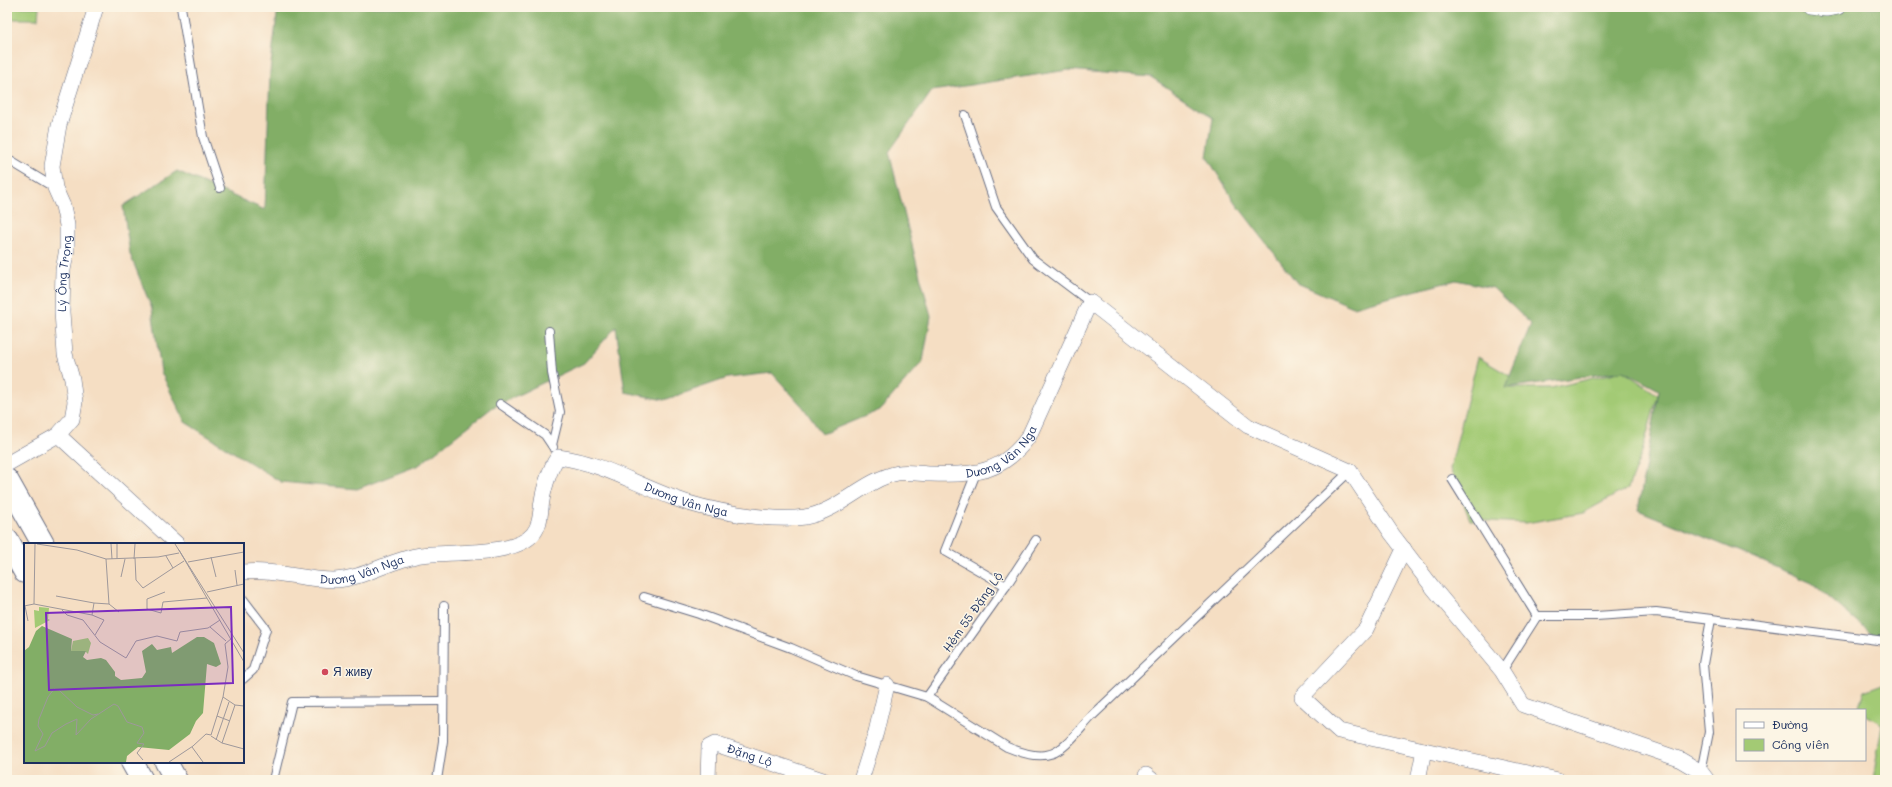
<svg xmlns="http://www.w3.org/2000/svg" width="1892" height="787" font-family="Mali,sans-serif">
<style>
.green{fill:#a3ca74;stroke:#5f7c69}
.forest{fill:#82ae66;stroke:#4e6e62}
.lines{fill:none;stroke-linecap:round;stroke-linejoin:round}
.service-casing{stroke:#676c81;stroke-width:10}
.minor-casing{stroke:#676c81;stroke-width:16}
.primary-casing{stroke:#676c81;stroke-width:24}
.service{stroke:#fff;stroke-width:8}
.minor{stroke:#fff;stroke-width:15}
.primary{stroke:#fff;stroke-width:22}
.poi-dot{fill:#d1495b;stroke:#fcf5e5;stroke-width:1.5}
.labels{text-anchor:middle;stroke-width:3;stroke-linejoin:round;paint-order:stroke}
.street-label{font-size:12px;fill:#1b2f5e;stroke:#fcf5e5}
.poi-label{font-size:12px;fill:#1b2f5e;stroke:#fcf5e5;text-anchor:start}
.inset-road{fill:none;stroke:#9e989b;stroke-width:1}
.view{fill:#7b2cbf;fill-opacity:0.15;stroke:#7b2cbf;stroke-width:2}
.inset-edge{fill:none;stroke:#1b2f5e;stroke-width:2}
</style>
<rect width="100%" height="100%" fill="#fcf5e5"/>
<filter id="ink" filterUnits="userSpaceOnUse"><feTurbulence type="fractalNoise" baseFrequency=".025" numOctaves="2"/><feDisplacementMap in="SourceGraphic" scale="8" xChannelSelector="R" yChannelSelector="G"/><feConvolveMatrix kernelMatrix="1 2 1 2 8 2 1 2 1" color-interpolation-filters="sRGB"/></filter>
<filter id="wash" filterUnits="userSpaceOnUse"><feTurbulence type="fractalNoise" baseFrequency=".012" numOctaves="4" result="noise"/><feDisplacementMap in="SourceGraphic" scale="16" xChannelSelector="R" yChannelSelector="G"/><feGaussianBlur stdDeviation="0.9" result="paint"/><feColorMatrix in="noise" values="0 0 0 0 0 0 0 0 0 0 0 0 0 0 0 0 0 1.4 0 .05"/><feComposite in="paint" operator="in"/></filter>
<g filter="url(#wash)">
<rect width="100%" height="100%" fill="#f5dec3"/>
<!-- green -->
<g class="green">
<path d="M 7,7 L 39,7 L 38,19 L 7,19 Z"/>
<path d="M 1478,357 L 1510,376 L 1505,388 L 1551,388 L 1623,371 L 1658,395 L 1641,455 L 1628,488 L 1583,513 L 1526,523 L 1470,520 L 1450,469 Z"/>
<path d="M 1885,683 L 1885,780 L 1873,780 L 1882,724 L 1865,715 L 1865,710 L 1858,710 L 1864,691 Z"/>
</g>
<!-- forest -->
<path class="forest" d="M 278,7 L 1885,7 L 1885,640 L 1876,638 L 1812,583 L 1743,553 L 1638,510 L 1659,390 L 1623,371 L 1505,388 L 1531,324 L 1493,288 L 1456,280 L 1353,307 L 1297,283 L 1234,201 L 1207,157 L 1213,118 L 1151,77 L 1068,70 L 932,91 L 889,152 L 916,261 L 931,316 L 923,361 L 880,410 L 822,434 L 803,407 L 772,373 L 728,378 L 664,400 L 625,392 L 616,327 L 584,363 L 493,407 L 419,465 L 357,489 L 281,482 L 185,422 L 161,372 L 152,309 L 130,254 L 123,206 L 177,171 L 265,210 L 270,72 Z"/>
</g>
<g filter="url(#ink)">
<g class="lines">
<defs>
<g id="service">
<path d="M 181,7 L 203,137 L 220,188"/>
<path d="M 965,115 L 996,207 L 1033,259 L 1090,302"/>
<path d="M 7,159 L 55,188"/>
<path d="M 549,331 L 552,373 L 560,412 L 552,445"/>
<path d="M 500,404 L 545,435 L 553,447"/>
<path d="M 976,473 L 945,551 L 1006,586"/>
<path d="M 1452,479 L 1537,616 L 1596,616 L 1656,612 L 1885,641"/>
<path d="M 644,597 L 699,614 L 791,648 L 856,676 L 927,697 L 1007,747 C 1055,767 1061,750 1092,716 L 1350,471"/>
<path d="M 243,599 L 266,629 L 253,670 L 243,679"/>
<path d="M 1502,671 L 1537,616"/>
<path d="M 927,697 L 1006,586 L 1036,540"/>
<path d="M 1701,772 L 1709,732 L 1703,664 L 1711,619"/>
<path d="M 273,780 L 292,702 L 443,701"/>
<path d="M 437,780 L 443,741 L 444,606"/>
</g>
<g id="minor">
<path d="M 1809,7 L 1826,9 L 1838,7"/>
<path d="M 58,435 L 177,544"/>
<path id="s1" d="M 7,464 L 58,435 L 72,419 L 75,402 L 72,379 L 65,354 L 62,312 L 63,270 L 67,249 L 67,225 L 63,206 L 55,188 L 52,166 L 59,125 L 96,7"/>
<path d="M 1404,549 L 1366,629 L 1302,697 L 1339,731 L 1424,750"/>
<path id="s2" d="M 243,572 C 274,569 303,580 334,580 C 364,579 391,559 421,555 C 449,551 514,557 533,534 C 539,527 540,518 541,509 C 542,494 549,469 558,457 C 602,463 633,483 674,498 C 707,511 771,522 805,517 C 840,511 863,480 898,473 C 908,471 921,474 931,474 C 974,476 1003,473 1029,436 L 1090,302 L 1248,426 L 1350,471 L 1392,534 L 1434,589 L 1502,671 L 1523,705 L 1679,759 L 1701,772 L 1707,780"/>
<path d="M 1146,775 L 1152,780"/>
<path id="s3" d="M 708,780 L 709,747 L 715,744 L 823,780"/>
<path d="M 861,780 L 876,732 L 887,685"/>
<path d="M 1418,780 L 1424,750 L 1558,780"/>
</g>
<g id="primary">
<path d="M 7,480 L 43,544"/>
<path d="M 7,540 L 25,572"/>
<path d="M 132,762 L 142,780"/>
<path d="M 166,762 L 176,780"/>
</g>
</defs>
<!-- service casing -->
<use href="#service" class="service-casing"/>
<!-- minor casing -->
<use href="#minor" class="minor-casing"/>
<!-- primary casing -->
<use href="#primary" class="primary-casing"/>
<!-- service -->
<use href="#service" class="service"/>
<!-- minor -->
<use href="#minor" class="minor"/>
<!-- primary -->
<use href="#primary" class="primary"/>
</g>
</g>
<!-- markers -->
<circle class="poi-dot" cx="325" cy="672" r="4"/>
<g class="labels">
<!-- street labels -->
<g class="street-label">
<text dy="4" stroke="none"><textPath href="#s1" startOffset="227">Lý Ông Trọng</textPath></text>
<text dy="4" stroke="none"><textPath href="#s2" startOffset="852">Dương Vân Nga</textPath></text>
<text dy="4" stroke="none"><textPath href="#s2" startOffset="516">Dương Vân Nga</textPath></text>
<text dy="4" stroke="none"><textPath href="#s2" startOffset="121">Dương Vân Nga</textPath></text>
<text transform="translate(973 612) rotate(-55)" y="4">Hẻm 55 Đặng Lộ</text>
<text dy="4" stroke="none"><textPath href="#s3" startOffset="76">Đặng Lộ</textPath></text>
</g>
<!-- poi labels -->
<g class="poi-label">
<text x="333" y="676">Я живу</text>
</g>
</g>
<!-- overview -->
<g transform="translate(24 543)">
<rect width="220" height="220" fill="#f5dec3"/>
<path d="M 15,64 L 25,65 L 24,76 L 26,77 L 11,85 L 10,67 L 15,68 ZM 64,95 L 67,100 L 64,111 L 61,108 L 50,110 L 47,108 L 49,98 Z" fill="#a3ca74"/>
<path d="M 18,83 L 48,96 L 47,108 L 62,108 L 59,114 L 63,117 L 77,115 L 82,117 L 91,129 L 91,133 L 97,137 L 118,135 L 122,129 L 118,108 L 128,101 L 133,107 L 147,104 L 148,110 L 173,94 L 180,94 L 190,100 L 197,121 L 192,124 L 183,121 L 179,170 L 172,178 L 166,191 L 145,207 L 114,204 L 103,213 L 102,219 L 0,219 L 0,108 L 5,104 L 12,88 Z" fill="#82ae66"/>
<path class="inset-road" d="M 13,1 L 53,7 L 82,16 L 134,14 L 155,10M 87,1 L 88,16M 151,1 L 220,110M 155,7 L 220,119M 187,14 L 192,34M 111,15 L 112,37 L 119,45 L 149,25 L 142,13M 93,16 L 93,1M 110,16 L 111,1M 164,19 L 220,9M 149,25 L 160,18M 211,27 L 213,42M 97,34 L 101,16M 141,49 L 123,56 L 123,66 L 137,70 L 139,59 L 183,55M 183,49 L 220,41M 32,53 L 70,60M 10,61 L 11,1M 85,61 L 95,69M 0,63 L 10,61 L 68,72 L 70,60 L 85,61 L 82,16M 1,63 L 4,78M 38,67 L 43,72 L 59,77 L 76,99 L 102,115 L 112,98 L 133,93 L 153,98 L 156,89 L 184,85 L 196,77M 68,72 L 80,77 L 71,92M 186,84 L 202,98M 208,95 L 201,101 L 204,124 L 199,154 L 211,162 L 220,163M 74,171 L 69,172 L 53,164 L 35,147 L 30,146 L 24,154 L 15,176 L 14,183 L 19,191 L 11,208 L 21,203 L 28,190 L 42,181 L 53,176 L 52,192 L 67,176 L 90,161 L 94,163 L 103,179 L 118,184 L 120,190 L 113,200 L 120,201 L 113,210 L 119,217M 193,173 L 206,178M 187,193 L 198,200 L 220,206M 192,197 L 205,159M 198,200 L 211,162M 168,204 L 179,219M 145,219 L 169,203 L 182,191 L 187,192 L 199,154"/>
<path class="view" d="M 207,64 L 209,140 L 25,147 L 22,70 Z"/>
<rect width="220" height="220" class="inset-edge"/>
</g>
<!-- margin -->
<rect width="1892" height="787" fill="none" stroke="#fcf5e5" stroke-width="24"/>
<!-- legend -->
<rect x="1736" y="709" width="130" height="52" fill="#fcf5e5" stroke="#a2a6af"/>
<rect x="1744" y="722" width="20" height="6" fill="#ffffff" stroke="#a2a6af"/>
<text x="1772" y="729" font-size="12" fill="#1b2f5e">Đường</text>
<rect x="1744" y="739" width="20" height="12" fill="#a3ca74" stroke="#a2a6af"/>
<text x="1772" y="749" font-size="12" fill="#1b2f5e">Công viên</text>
</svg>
